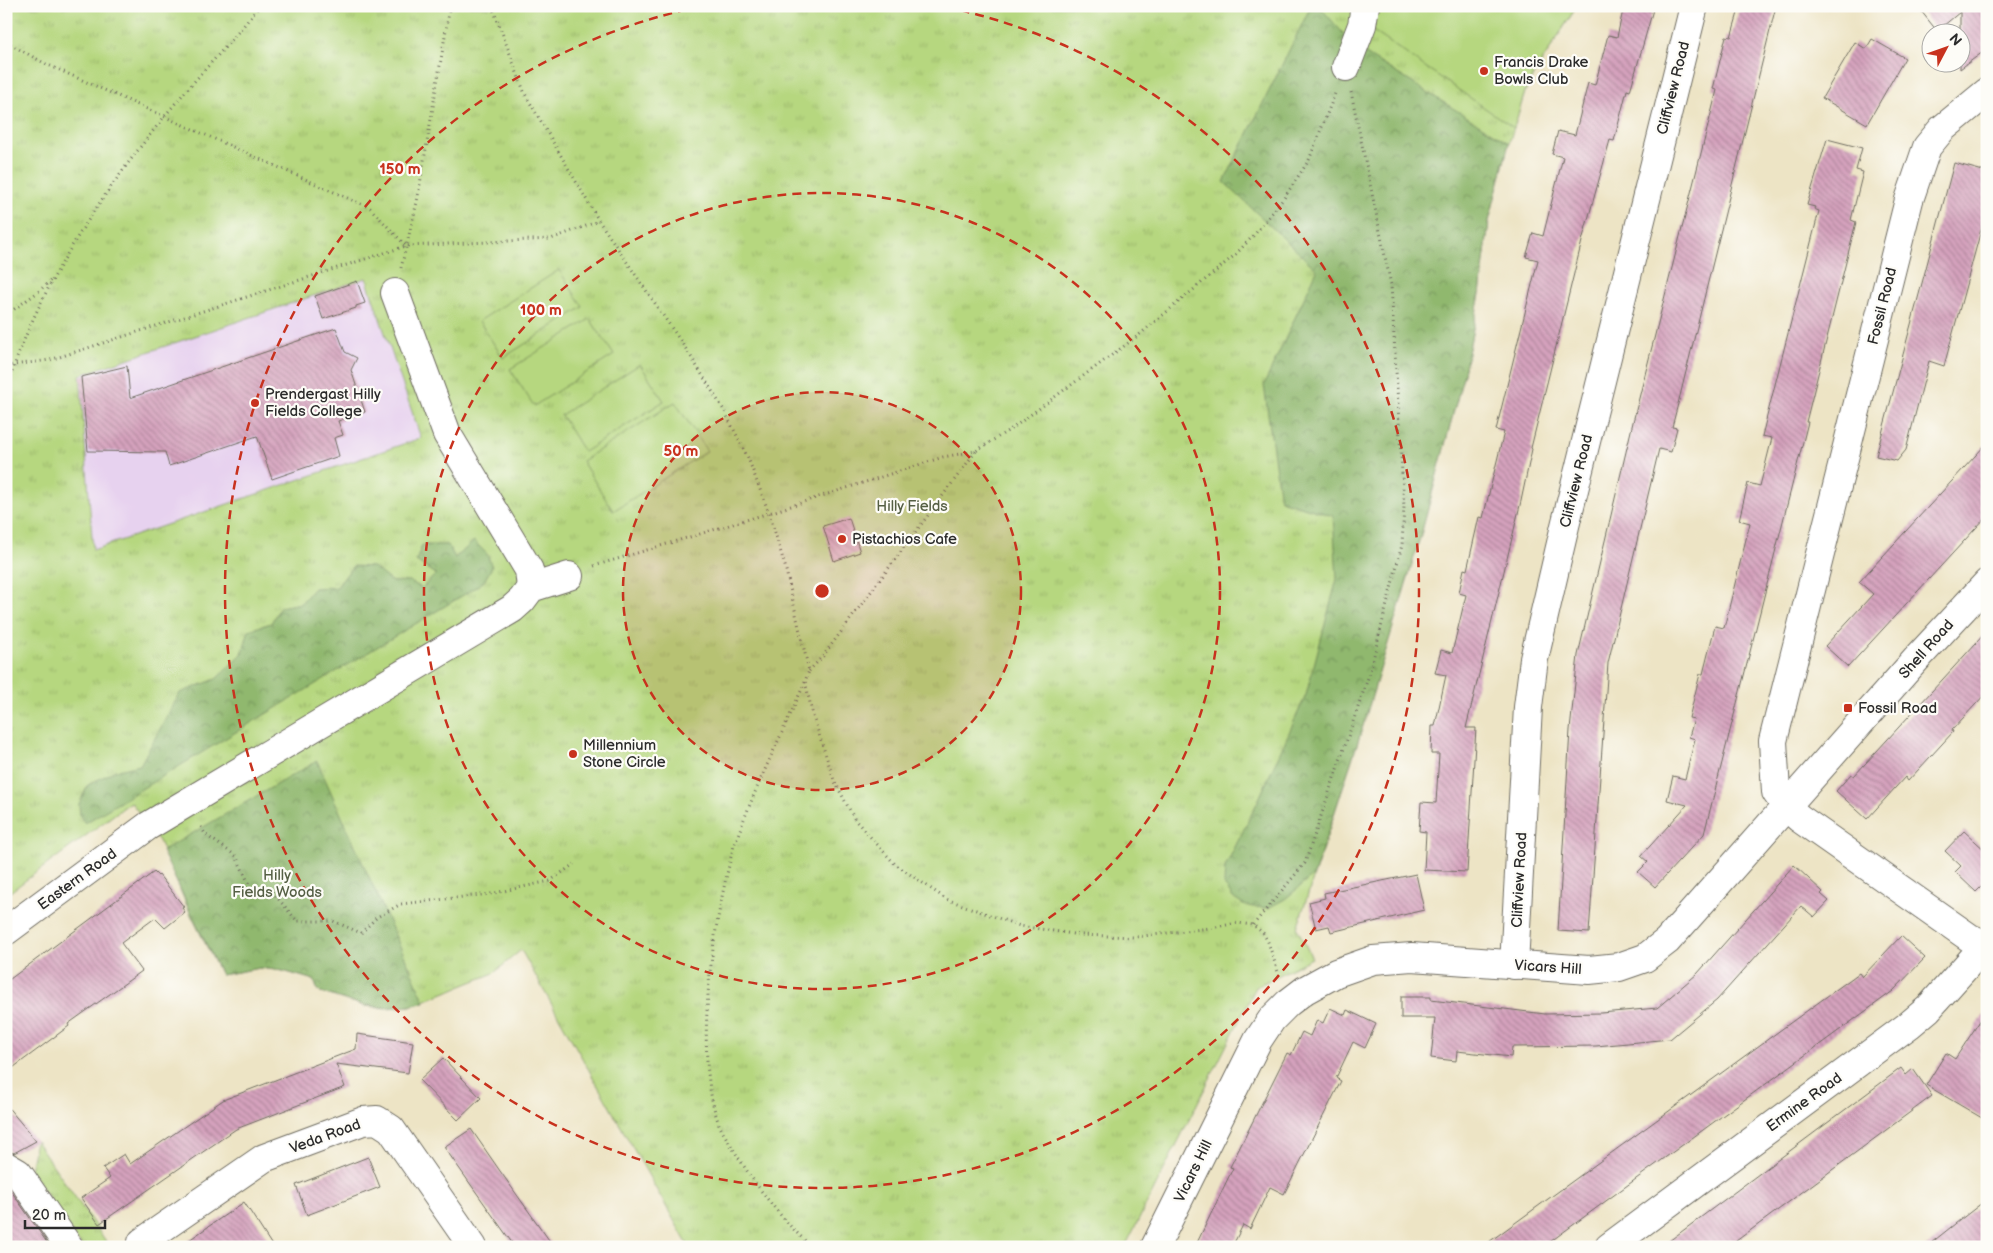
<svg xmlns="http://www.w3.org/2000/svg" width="1993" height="1253" font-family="'Balsamiq Sans',sans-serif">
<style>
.built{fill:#e7d2ef}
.grass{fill:url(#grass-tufts);stroke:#708155;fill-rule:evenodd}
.forest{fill:url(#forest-crowns);stroke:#5e724c}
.pitch{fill:#b6d77f;stroke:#708155}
.building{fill:url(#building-back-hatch)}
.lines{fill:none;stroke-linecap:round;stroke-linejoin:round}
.minor-casing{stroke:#6f6c61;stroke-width:30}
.path{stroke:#6f6c61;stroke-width:3;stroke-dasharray:1 4;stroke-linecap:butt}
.minor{stroke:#fff;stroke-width:28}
.ring{fill:none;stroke:#c8321e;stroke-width:2.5;stroke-dasharray:9 6}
.poi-dot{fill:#c8321e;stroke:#fdfcf7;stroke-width:2}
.labels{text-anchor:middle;stroke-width:4.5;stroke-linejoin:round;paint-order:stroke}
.poi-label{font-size:15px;fill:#2b2b2b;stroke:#fdfcf7;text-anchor:start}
.street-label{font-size:15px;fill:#2b2b2b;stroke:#fdfcf7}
.park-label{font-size:15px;fill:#555f44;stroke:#fdfcf7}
.centre{fill:#c8321e;stroke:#fdfcf7;stroke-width:2.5}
.ring-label{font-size:15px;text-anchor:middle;font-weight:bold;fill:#c8321e;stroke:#fdfcf7;stroke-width:4.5;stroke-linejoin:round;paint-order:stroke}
</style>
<defs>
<pattern id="grass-tufts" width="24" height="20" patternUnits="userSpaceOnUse" patternTransform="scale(1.25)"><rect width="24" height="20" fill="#b6d77f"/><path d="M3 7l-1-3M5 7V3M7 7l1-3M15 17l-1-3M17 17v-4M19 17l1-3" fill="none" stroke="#9db96e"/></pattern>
<pattern id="forest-crowns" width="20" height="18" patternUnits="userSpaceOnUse" patternTransform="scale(1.25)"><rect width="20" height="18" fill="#90b86e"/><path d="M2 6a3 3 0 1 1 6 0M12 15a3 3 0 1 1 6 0" fill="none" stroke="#76965b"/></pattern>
<pattern id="building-back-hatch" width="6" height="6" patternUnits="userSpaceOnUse" patternTransform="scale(1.25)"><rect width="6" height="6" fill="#d5a2bd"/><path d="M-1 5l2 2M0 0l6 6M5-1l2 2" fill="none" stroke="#ad849a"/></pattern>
</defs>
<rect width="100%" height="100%" fill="#fdfcf7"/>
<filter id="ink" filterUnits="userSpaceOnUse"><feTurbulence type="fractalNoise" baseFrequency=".02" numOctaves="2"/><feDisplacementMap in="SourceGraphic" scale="10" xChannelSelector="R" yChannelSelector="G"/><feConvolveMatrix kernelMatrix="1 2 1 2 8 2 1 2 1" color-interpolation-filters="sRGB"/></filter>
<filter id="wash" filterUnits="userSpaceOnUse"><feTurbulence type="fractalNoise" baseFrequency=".0096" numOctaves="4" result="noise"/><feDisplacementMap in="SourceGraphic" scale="20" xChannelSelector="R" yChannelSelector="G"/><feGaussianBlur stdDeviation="1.12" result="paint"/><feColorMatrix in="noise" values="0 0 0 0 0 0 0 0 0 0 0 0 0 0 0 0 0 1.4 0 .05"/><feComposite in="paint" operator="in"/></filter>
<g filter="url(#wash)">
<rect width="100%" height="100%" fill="#ede4c5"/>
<!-- built -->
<path class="built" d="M 366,278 L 421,438 L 93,550 L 80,375 Z"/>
<!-- grass -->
<g class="grass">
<path d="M 6,6 L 1577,6 L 1531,79 L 1525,92 L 1509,143 L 1489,221 L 1480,294 L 1464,373 L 1422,531 L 1362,729 L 1297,928 L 1312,958 L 1256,987 L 1125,1247 L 689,1247 L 521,950 L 494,973 L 411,1006 L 387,1008 L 364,1006 L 318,991 L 314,980 L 283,971 L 260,968 L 221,975 L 191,915 L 159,841 L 131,802 L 6,895 ZM 366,278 L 421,438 L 93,550 L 80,375 Z"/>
<path d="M 36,1141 L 110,1247 L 82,1247 L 30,1170 Z"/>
</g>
<!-- forest -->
<g class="forest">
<path d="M 1311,6 L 1319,6 L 1356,48 L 1509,143 L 1489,221 L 1480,294 L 1464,373 L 1422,531 L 1362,729 L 1314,875 L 1285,899 L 1268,908 L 1253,907 L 1243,905 L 1233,898 L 1224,884 L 1225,867 L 1258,801 L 1306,695 L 1337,579 L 1333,516 L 1280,500 L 1264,385 L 1317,270 L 1224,182 Z"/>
<path d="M 474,541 L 487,554 L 492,567 L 484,581 L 470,591 L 85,823 L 80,816 L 79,804 L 88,785 L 114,771 L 140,765 L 180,693 L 216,679 L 242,654 L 249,630 L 271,623 L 280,607 L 301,603 L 314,588 L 337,587 L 353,566 L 373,567 L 392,582 L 409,581 L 422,588 L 436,574 L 416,561 L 422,545 L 448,545 L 455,558 Z"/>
<path d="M 317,761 L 425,1002 C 388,1014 353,1004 318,991 L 314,980 L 283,971 L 260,968 L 221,975 L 162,851 Z"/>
</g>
<!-- pitch -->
<g class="pitch">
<path d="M 1373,6 L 1577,6 L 1531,79 L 1525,92 L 1514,128 L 1370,29 Z"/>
<path d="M 559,270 L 583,307 L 503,358 L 479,321 Z"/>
<path d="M 590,319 L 614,355 L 534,406 L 510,369 Z"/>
<path d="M 640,364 L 664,401 L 584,452 L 561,415 Z"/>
<path d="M 675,402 L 707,451 L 613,511 L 582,461 Z"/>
</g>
<g id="blocks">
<!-- building -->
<g class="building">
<path d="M 1624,6 L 1654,6 L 1630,91 L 1627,90 L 1614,141 L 1610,140 L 1582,241 L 1531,448 L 1532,449 L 1521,501 L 1466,728 L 1476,728 L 1467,872 L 1424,870 L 1426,832 L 1419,831 L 1421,802 L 1436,803 L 1439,754 L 1431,754 L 1432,726 L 1435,726 L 1446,675 L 1435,673 L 1441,650 L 1452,653 L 1466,595 L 1459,593 L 1464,569 L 1467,570 L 1479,517 L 1483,518 L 1504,432 L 1496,430 L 1538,260 L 1526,257 L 1533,233 L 1543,236 L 1563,157 L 1552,154 L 1558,131 L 1575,135 L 1588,83 L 1595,85 L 1608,35 L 1617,37 Z"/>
<path d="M 1740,6 L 1776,6 L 1680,396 L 1672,427 L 1677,428 L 1671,452 L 1659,449 L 1608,663 L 1589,933 L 1558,931 L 1570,730 L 1578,655 L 1634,418 L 1717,90 L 1713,89 L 1726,36 L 1731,37 Z"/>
<path d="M 1917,6 L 1987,6 L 1987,49 L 1960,69 L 1960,12 L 1937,31 Z"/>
<path d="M 1872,39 L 1905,58 L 1867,124 L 1822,98 L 1855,42 L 1866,49 Z"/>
<path d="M 1827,139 L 1862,148 L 1856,170 L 1863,172 L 1851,220 L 1856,222 L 1806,422 L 1808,422 L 1704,834 L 1655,887 L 1638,872 L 1648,862 L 1641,856 L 1687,805 L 1667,800 L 1673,776 L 1685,779 L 1695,739 L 1689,737 L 1694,719 L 1689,718 L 1700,674 L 1703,674 L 1715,626 L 1724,628 L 1750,523 L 1739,520 L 1748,483 L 1760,486 L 1772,438 L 1762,436 L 1819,211 L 1814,209 L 1815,207 L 1807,205 Z"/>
<path d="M 1954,163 L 1987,172 L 1987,208 L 1944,366 L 1929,361 L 1906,450 L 1897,461 L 1876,456 Z"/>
<path d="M 357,281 L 365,303 L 356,306 L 356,308 L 323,319 L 315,296 Z"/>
<path d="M 336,328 L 345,352 L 357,358 L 351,370 L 365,412 L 338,421 L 343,435 L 334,438 L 339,456 L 272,479 L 257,436 L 169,466 L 165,452 L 88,451 L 81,377 L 127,366 L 130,398 Z"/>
<path d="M 1987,443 L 1987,516 L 1848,667 L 1825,646 L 1873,594 L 1859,582 Z"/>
<path d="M 849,518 L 860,552 L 834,561 L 823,526 Z"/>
<path d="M 1987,631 L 1987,692 L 1952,730 L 1953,732 L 1908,781 L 1905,777 L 1867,819 L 1836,791 L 1851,774 L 1854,776 Z"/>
<path d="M 1964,831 L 1987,852 L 1987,881 L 1976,892 L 1955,872 L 1961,866 L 1945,851 Z"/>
<path d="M 1794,865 L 1823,892 L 1821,894 L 1829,901 L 1814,917 L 1801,906 L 1717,1000 L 1670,1039 L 1596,1046 L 1512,1047 L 1511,1057 L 1457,1051 L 1456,1061 L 1431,1058 L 1435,1018 L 1401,1018 L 1401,997 L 1431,997 L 1431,1000 L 1545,1014 L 1601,1013 L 1657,1008 L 1697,974 Z"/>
<path d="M 154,872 L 158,876 L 159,875 L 184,907 L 182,908 L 185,912 L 165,928 L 155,918 L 121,943 L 142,971 L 68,1024 L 69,1026 L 6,1073 L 6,982 Z"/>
<path d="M 1416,874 L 1424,910 L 1331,932 L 1329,926 L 1316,929 L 1309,902 L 1325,898 L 1324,893 Z"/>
<path d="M 1901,936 L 1925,958 L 1893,991 L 1543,1247 L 1482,1247 L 1859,973 L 1862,977 Z"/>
<path d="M 1330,1008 L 1345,1015 L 1347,1010 L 1376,1024 L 1365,1048 L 1353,1042 L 1336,1078 L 1341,1081 L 1284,1194 L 1270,1187 L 1250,1229 L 1243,1225 L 1232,1247 L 1195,1247 L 1233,1168 L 1230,1167 L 1287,1053 L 1291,1055 L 1302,1032 L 1310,1036 L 1317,1020 L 1323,1023 Z"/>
<path d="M 1987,1010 L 1987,1121 L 1926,1085 L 1946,1053 L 1955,1059 Z"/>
<path d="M 357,1034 L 413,1042 L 408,1073 L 336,1064 L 345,1087 L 236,1129 L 99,1224 L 81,1198 L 110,1178 L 103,1168 L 124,1154 L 130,1164 L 223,1100 L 356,1049 Z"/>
<path d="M 443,1058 L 481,1098 L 458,1120 L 419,1080 Z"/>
<path d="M 1901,1068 L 1906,1075 L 1913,1069 L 1932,1096 L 1728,1247 L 1661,1247 Z"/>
<path d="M 6,1105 L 36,1141 L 14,1153 L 6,1150 Z"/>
<path d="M 471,1129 L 500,1171 L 554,1247 L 515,1247 L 459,1168 L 444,1147 Z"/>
<path d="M 368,1157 L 380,1187 L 307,1215 L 296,1185 Z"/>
<path d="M 6,1184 L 7,1185 L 50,1247 L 14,1247 L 6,1236 Z"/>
<path d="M 1987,1199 L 1987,1247 L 1926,1247 L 1960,1220 Z"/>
<path d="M 244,1202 L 273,1247 L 179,1247 Z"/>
</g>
</g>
</g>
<g filter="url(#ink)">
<use href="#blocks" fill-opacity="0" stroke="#6f6c61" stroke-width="1"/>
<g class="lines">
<defs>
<g id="minor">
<path d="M 1346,67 L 1362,25 L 1365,6"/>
<path d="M 1987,92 L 1942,129 L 1927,147 L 1909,200 L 1773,741 L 1776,792 L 1786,806 L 1799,818 L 1970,938 L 1987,945"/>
<path d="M 395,293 L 447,434 L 529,570 L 531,588"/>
<path d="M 6,931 L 148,826 L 512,609 L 522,600 L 531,588 L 569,576"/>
<path d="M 1514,965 L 1528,707 L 1534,659 L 1565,526 L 1694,6"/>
<path d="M 6,1166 L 18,1173 L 69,1247"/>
<path d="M 144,1247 L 142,1242 L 264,1158 L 363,1121 L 377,1120 L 391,1129 L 473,1247"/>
<path d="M 1155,1247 L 1258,1040 L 1272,1019 L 1288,1003 L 1305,990 L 1336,973 L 1373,960 L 1412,957 L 1589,970 L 1619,967 L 1645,958 L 1667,941 L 1921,654 L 1987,583"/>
<path d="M 1609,1247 L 1909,1025 L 1928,1009 L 1987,943"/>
</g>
</defs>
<!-- minor casing -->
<use href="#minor" class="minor-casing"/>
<!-- path -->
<g class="path">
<path d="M 492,6 L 525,94 L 599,221 L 690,355 L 725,412 L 748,458 L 769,513 L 785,566 L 809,671 L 805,681 L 813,716 L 834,780 L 855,820 L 895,864 L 946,899 L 1020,926 L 1080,935 L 1135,937 L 1210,928 L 1238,923 L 1253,925 L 1263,933 L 1268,942 L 1279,975"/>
<path d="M 6,42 L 46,64 L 370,208 L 406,246"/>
<path d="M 401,268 L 417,202 L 450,6"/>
<path d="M 6,315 L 38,292 L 51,280"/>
<path d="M 6,366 L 50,360 L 406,246 L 551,239 L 599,221"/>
<path d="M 6,391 C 36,290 99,197 165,116 C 195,78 230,45 259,6"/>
<path d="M 594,566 L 769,513 L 943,457 L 976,451 L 1014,427 L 1139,335 L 1235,255 L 1255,234 L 1284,198 L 1309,160 L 1336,91"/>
<path d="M 809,671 L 823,656 L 976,451"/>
<path d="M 805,682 C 782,734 756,785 737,838 C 732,849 730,862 727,874 C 711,942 694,1058 719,1124 C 722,1132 728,1140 732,1147 C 752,1181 782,1221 812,1247"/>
<path d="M 201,827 L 206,835 L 236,856 L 252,890 L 270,889 L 297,921 L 333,921 L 361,933 L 377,917 L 401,904 L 490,894 L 550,881 L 574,864"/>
<path d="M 1253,925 L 1305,863 L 1369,675 L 1402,545 L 1404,507 L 1391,285 L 1351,92"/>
</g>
<!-- minor -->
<use href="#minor" class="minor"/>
</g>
</g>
<!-- distance rings -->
<circle cx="822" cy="591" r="199" fill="#c8321e" fill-opacity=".12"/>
<g class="ring">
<circle cx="822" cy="591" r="199"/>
<circle cx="822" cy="591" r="398"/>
<path d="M946 7A597 597 0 1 1 698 7"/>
</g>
<!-- markers -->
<g class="poi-dot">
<circle cx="1484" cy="71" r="5"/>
<circle cx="255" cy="403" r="5"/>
<circle cx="842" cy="539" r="5"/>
<rect x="1843" y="703" width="10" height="10" rx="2.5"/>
<circle cx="573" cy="754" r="5"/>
</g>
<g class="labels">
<!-- poi labels -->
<g class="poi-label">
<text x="1494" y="67">Francis Drake<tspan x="1494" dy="17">Bowls Club</tspan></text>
<text x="265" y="399">Prendergast Hilly<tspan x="265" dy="17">Fields College</tspan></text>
<text x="852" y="544">Pistachios Cafe</text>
<text x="1858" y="713">Fossil Road</text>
<text x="583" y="750">Millennium<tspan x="583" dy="17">Stone Circle</tspan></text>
</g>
<!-- street labels -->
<g class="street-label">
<text transform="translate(1673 88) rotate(-76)" y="5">Cliffview Road</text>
<text transform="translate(1882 306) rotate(-76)" y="5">Fossil Road</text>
<text transform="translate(1576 481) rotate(-76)" y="5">Cliffview Road</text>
<text transform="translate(1926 649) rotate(-48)" y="5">Shell Road</text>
<text transform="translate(77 879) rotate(-36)" y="5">Eastern Road</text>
<text transform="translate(1519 880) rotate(-87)" y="5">Cliffview Road</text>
<text transform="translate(1548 967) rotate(4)" y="5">Vicars Hill</text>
<text transform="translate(1804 1102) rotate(-36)" y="5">Ermine Road</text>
<text transform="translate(325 1136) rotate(-20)" y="5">Veda Road</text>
<text transform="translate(1193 1171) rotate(-64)" y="5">Vicars Hill</text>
</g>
<!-- park labels -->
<g class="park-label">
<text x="912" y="511">Hilly Fields</text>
<text x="277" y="880">Hilly<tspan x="277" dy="17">Fields Woods</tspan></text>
</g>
</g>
<circle cx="822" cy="591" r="8" class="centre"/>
<g class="ring-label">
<text x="400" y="174">150 m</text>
<text x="541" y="315">100 m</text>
<text x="681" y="456">50 m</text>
</g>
<!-- margin -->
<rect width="1993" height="1253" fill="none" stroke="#fdfcf7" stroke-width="25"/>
<!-- north arrow -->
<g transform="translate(1946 48) rotate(49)"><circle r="24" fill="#fdfcf7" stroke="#a9a8a5"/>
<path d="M0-4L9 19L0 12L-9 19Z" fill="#c8321e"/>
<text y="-8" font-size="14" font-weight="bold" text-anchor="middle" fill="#2b2b2b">N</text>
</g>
<!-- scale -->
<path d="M25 1220v8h80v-8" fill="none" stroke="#2b2b2b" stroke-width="2.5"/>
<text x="32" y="1220" font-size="15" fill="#2b2b2b" stroke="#fdfcf7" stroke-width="4" paint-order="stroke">20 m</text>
</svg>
